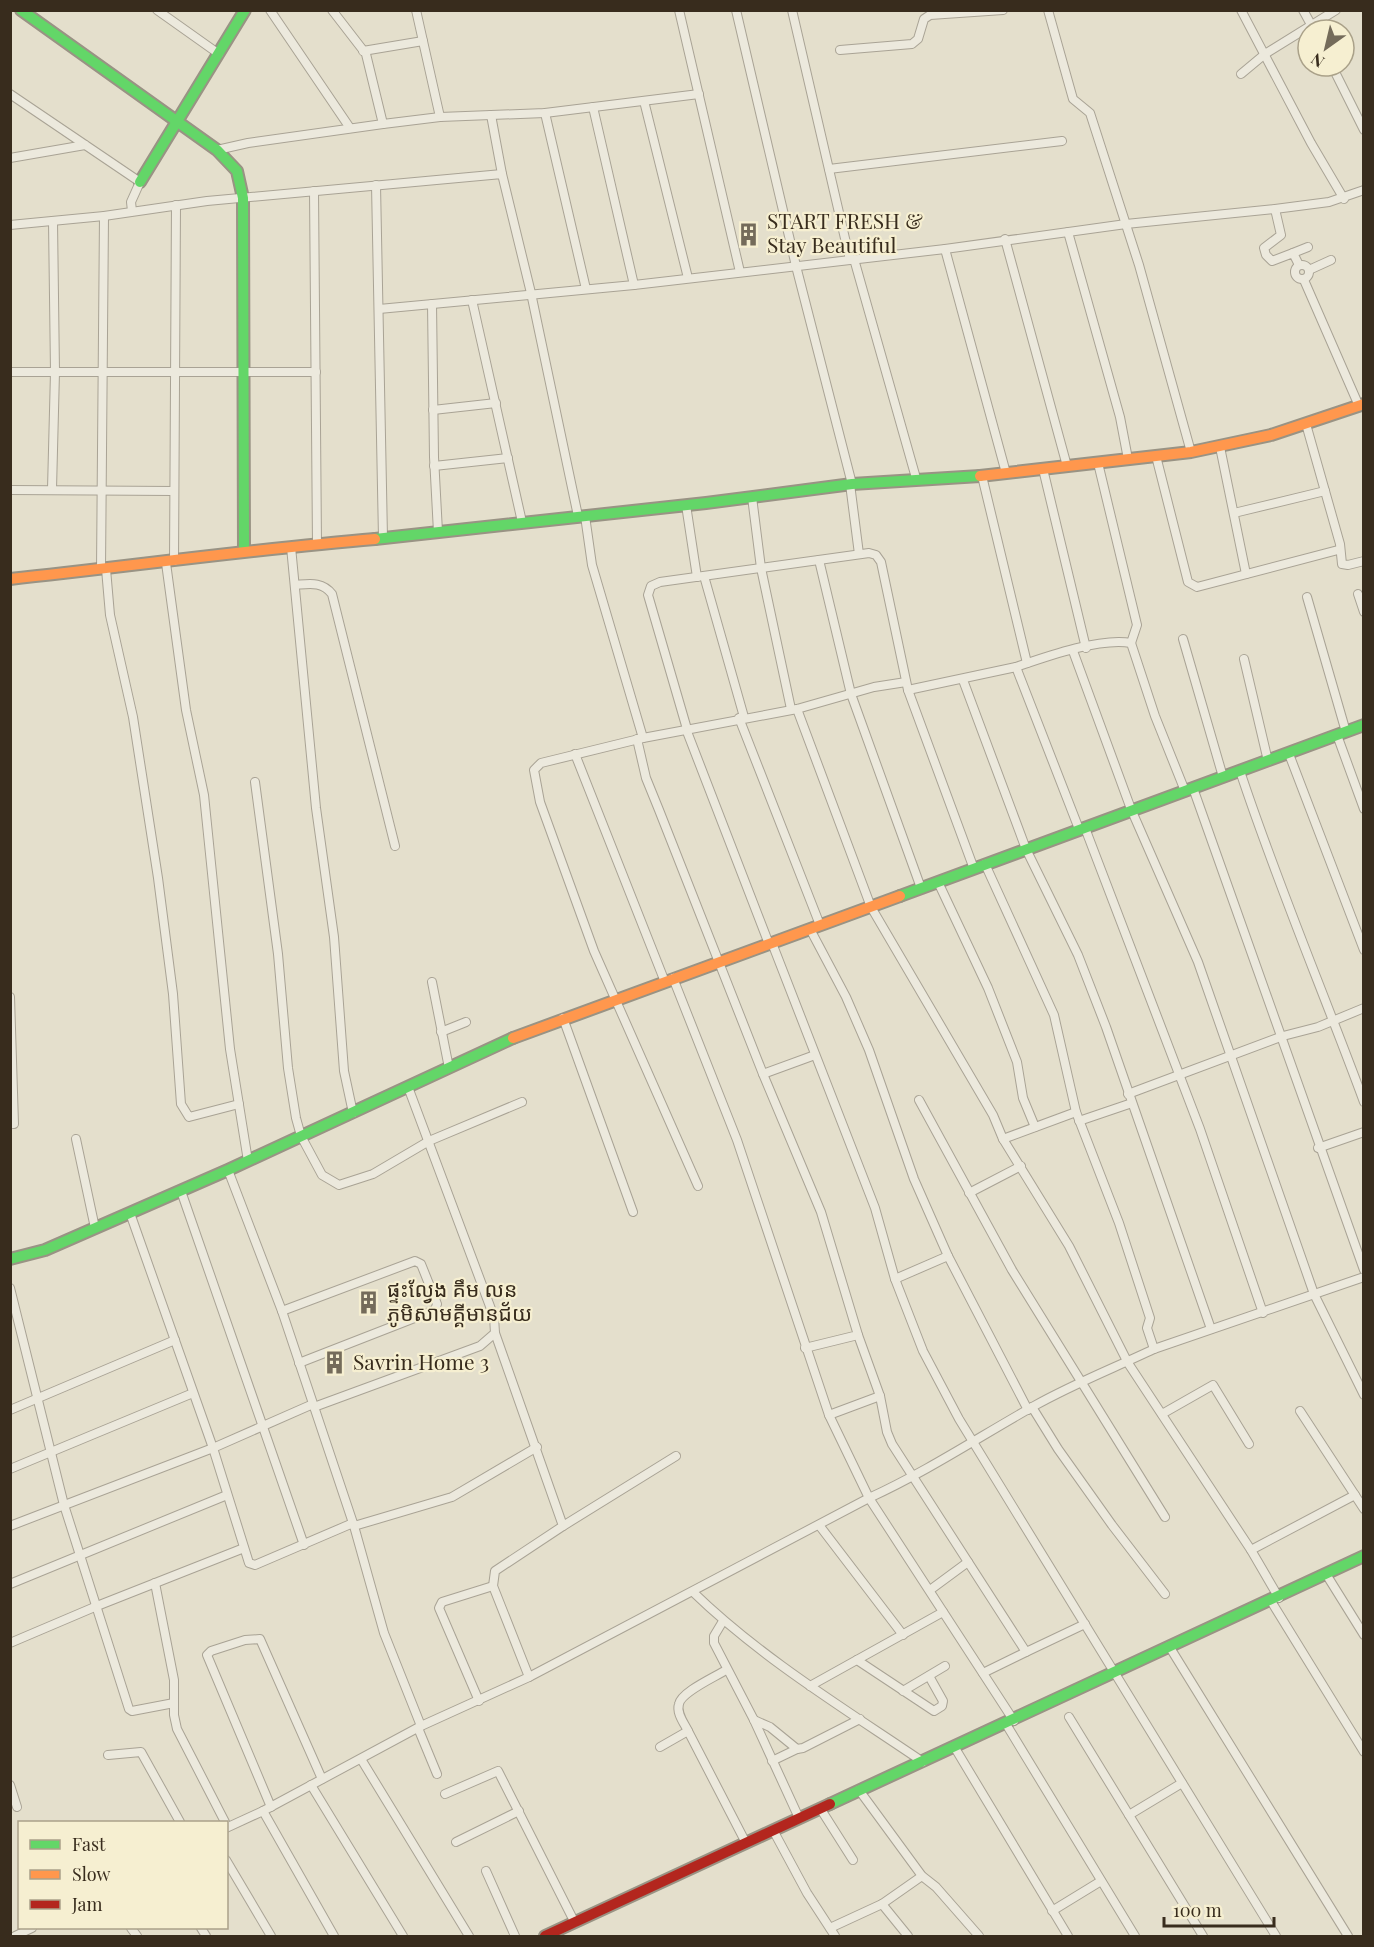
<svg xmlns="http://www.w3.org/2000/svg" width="1374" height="1947" font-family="'Playfair Display','Noto Sans Khmer',serif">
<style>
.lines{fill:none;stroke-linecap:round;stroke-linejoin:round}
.street-casing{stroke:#a9a395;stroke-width:10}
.fast-casing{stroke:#999384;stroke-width:14}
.slow-casing{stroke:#999384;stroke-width:14}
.jam-casing{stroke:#999384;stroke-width:14}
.street{stroke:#ece9dd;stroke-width:8}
.fast{stroke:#63d668;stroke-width:10}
.slow{stroke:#ff974d;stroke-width:10}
.jam{stroke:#b3261e;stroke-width:10}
.labels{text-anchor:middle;stroke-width:4.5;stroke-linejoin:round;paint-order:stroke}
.poi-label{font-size:21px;fill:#382c1d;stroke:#f6efd1;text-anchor:start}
</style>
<rect width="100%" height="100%" fill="#e4dfcc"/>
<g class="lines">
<defs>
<g id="street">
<path d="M 157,10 L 219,54"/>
<path d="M 270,10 L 350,128"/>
<path d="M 332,10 L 366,54 L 383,124"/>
<path d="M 416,10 L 440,117"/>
<path d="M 679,10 L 740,272"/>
<path d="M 736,10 L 796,266 L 852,484"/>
<path d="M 792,10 L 850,260"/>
<path d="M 1048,10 L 1073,99 L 1090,113 L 1139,265 L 1191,452"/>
<path d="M 1241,10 L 1311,143 L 1344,199"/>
<path d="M 1303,10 L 1314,30"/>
<path d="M 840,50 L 912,44 L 918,39 L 924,19 L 930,15 L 1003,10"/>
<path d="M 363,51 L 423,41"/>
<path d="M 1332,66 L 1364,130"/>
<path d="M 1241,74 L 1265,54 L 1336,10"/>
<path d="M 10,94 L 140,182 L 131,202 L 132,211"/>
<path d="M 644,101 L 688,278"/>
<path d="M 593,107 L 634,285"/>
<path d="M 545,113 L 586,289"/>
<path d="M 491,115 L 502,174"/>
<path d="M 217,150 L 248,143 L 383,124 L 440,117 L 545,113 L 699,94"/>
<path d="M 10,158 L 85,145"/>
<path d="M 829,169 L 1062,141"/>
<path d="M 376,185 L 383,538"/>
<path d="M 314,191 L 317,545"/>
<path d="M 1275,209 L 1281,235 L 1264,248 L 1266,255 L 1272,261 L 1293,253 L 1299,265"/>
<path d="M 10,225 L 104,216 L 207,201 L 502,174 L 531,293 L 578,516"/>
<path d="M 1068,232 L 1120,417 L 1128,459"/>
<path d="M 1005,239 L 1067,466"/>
<path d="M 945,249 L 1006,473"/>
<path d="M 1293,253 L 1308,247"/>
<path d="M 854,259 L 916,478"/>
<circle cx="1302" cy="272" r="7"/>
<path d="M 1309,270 L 1331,260"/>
<path d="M 1304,280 L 1359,406"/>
<path d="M 472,300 L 522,522"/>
<path d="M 432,304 L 434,457 L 438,532"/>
<path d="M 379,309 L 634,285 L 945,249 L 1126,224 L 1275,209 L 1329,202 L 1364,190"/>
<path d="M 10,372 L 316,372"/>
<path d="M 433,410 L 496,403"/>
<path d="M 1306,424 L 1340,544 L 1342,564 L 1348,565 L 1364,561"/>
<path d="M 1220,447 L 1246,574"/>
<path d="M 1156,456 L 1188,582 L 1197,587 L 1338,550"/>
<path d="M 1098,463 L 1137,625 L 1131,643"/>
<path d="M 434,466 L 508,458"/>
<path d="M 1043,469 L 1086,648"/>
<path d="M 982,476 L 1027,663"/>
<path d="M 850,484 L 859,554"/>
<path d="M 52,489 L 55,372 L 53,221"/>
<path d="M 10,490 L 174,491"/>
<path d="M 752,497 L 761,568 L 791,709"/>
<path d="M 686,505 L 697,577"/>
<path d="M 1234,513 L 1325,491"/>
<path d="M 585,516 L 592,565 L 643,738"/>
<path d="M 291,547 L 316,808 L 334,937 L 344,1071 L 353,1113"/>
<path d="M 819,560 L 851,694 L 921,888"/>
<path d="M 174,561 L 176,205"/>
<path d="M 166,563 L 186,710 L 204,795 L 230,1049 L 248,1161"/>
<path d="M 101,569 L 104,216"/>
<path d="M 106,569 L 110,615 L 133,717 L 158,878 L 173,994 L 181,1104 L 189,1117 L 239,1104"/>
<path d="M 704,576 L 744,717"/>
<path d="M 295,585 C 309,584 322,581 332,594 L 395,846"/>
<path d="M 1358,594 L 1364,612"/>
<path d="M 1307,597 L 1346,732"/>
<path d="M 1183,639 L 1223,777"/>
<path d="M 1073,651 L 1131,809 L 1198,962 L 1314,1294 L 1364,1395"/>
<path d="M 1244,659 L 1268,761"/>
<path d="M 1016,667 C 1045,657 1101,637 1131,643 L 1155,716 L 1185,791"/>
<path d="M 963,680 L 1026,849 L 1078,955 L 1106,1027 L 1211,1329"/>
<path d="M 908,690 L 1016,667 L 1079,829"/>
<path d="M 797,709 L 871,907 L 993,1115 L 1003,1139 L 1069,1246 L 1128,1363 L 1251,1550 L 1279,1598"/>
<path d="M 739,718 L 820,925"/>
<path d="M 686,729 L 769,944"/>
<path d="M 687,729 L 648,595 L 651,586 L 660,582 L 869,553 L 876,555 L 881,562 L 908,690 L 974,869"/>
<path d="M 1337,735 L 1364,809"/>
<path d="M 637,739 L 646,778 L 659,810 L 763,1074 L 821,1212 L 858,1335 L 805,1348"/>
<path d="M 575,754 L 665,982"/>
<path d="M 1289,754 L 1364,950"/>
<path d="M 1240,771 C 1277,883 1323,991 1364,1102"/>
<path d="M 255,782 L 278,954 L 288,1068 L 296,1118 L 301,1136 L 322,1175 L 339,1185 L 373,1174 L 429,1141 L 522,1102"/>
<path d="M 1193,788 L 1364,1270"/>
<path d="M 1085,828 L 1200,1129 L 1263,1313"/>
<path d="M 985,864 L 1054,1015 L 1076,1112 L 1119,1223 L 1150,1318 L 1147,1328 L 1154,1349"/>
<path d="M 938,882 L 988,988 L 1017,1062 L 1023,1098 L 1035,1127"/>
<path d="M 810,929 L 846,997 L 869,1050 L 914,1179 L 948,1256 L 1028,1410"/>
<path d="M 772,943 L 875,1208 L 895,1279 L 923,1351 L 959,1419 L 1276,1936"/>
<path d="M 673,978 L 737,1140 L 829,1415 L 869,1498 L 1014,1721"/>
<path d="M 432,982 L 449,1068"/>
<path d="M 10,997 L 14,1124"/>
<path d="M 563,1018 L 633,1212"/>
<path d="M 441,1032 L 466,1022"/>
<path d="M 763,1074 L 815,1055"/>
<path d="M 1128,1094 L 1283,1036 L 1318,1027 L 1364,1008"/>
<path d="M 919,1100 L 1012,1270 L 1165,1517"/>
<path d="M 1079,1121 L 1132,1103"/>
<path d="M 76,1139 L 95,1228"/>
<path d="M 1003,1139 L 1076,1112"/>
<path d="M 1318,1148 L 1364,1132"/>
<path d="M 228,1170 L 282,1311 L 354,1526 L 384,1633 L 421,1726"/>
<path d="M 698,1186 L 594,951 L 540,802 L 534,770 L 541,763 L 643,738 L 797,709 L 874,687 L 906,682"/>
<path d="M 181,1191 L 304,1545"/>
<path d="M 969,1193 L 1021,1166"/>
<path d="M 130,1213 L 213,1448 L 249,1563 L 255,1565 L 353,1523"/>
<path d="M 895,1279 L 948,1256"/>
<path d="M 10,1288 L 64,1505 L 129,1709 L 132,1711 L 174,1703"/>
<path d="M 282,1311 L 415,1261 L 421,1264 L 437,1304 L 435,1310 L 299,1363"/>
<path d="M 495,1333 L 563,1526 L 495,1571 L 493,1586 L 529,1677"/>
<path d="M 880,1396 L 887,1432 L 892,1444 L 1026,1652 L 1085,1624"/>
<path d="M 314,1407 L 480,1346 L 495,1333 L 494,1317 L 408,1087"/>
<path d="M 1032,1407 L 1058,1449 L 1112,1525 L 1165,1594"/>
<path d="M 10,1410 L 175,1340"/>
<path d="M 1300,1411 L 1364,1509"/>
<path d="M 1162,1414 L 1213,1385 L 1249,1444"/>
<path d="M 829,1415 L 880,1396 L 858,1335"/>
<path d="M 10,1469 L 193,1393"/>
<path d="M 819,1525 L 903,1635"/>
<path d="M 10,1526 L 213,1448 L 313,1404"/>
<path d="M 354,1526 L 452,1497 L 537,1447"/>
<path d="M 563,1526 L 676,1456"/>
<path d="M 1251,1550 L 1355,1495"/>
<path d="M 1326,1574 L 1364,1635"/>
<path d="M 155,1583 L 174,1680 L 174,1715 L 177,1729 L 225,1822"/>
<path d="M 10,1584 L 227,1495"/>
<path d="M 930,1590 L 968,1562"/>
<path d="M 693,1592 C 761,1658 845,1709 923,1762"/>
<path d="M 1271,1601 L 1364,1752"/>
<path d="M 723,1621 L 714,1636 L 714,1643 L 754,1720 L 799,1818"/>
<path d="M 10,1643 L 97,1606 L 244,1548"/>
<path d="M 1169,1646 L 1348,1936"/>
<path d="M 857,1660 L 934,1711 L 942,1706 L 943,1701 L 929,1676"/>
<path d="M 983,1673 L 1026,1652"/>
<path d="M 810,1686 L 943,1612"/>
<path d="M 903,1691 L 945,1666"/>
<path d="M 479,1701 L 439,1608 L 442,1602 L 493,1586"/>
<path d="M 1069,1717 L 1203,1936"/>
<path d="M 754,1720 L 770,1727 L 797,1749 L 803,1748 L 860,1719"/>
<path d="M 1006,1724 L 1135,1936"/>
<path d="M 418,1728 L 437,1774"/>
<path d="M 688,1731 C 684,1723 676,1713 679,1704 C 681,1692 715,1677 726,1670"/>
<path d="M 660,1747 L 688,1731 L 746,1843"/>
<path d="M 955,1748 L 1068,1936"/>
<path d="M 108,1755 L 141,1752 L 180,1822"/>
<path d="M 361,1759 L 469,1936"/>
<path d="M 772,1761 L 797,1749"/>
<path d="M 10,1785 L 17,1807"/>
<path d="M 311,1785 L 403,1936"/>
<path d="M 859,1790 L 922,1876 L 936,1887 L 979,1936"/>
<path d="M 445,1794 L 498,1771 L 575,1923"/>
<path d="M 271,1807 L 207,1655 L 211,1651 L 245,1640 L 260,1639 L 322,1779"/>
<path d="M 820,1808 L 853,1860"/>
<path d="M 263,1811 L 421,1726 L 529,1677 L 869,1498 C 926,1472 979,1437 1034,1406 C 1073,1384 1114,1368 1154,1349 L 1364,1277"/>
<path d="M 1129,1815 L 1182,1783"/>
<path d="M 226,1828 L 263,1811 L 334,1936"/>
<path d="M 773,1830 L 807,1893 L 835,1936"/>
<path d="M 456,1842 L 519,1811"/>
<path d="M 226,1860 L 271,1936"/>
<path d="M 486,1871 L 515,1936"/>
<path d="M 882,1904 L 908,1936"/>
<path d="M 1052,1911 L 1101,1881"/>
<path d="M 131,1928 L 137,1936"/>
<path d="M 201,1928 L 206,1936"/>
<path d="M 830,1928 L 882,1904 L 922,1876"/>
<path d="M 15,1936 L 32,1928"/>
</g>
<g id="fast">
<path d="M 21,10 L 217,150 L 237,171 L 243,198 L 244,550"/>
<path d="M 140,182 L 245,10"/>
<path d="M 375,539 L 706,503 L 852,484 L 980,476"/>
<path d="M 900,896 L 1364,725"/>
<path d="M 10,1259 L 45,1250 L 228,1170 L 513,1038"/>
<path d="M 830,1804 L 1364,1556"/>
</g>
<g id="slow">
<path d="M 980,476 L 1191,452 L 1271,435 L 1364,404"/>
<path d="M 10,579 C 132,566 253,549 375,539"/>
<path d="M 513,1038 L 900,896"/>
</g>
<path id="jam" d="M 545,1936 L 830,1804"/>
</defs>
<!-- street casing -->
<use href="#street" class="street-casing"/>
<!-- fast casing -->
<use href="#fast" class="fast-casing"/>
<!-- slow casing -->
<use href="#slow" class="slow-casing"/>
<!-- jam casing -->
<use href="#jam" class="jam-casing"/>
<!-- street -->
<use href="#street" class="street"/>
<!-- fast -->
<use href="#fast" class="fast"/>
<!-- slow -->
<use href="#slow" class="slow"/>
<!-- jam -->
<use href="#jam" class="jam"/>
</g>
<!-- icons -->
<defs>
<symbol id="building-bare" viewBox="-9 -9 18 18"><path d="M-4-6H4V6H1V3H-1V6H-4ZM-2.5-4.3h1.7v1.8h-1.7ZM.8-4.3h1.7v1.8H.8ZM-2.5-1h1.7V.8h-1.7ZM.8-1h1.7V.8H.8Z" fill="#746b5a" stroke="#f6efd1" stroke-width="2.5" paint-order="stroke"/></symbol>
</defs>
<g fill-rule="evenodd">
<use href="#building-bare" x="732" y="218" width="33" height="33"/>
<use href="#building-bare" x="352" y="1286" width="33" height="33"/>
<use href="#building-bare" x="318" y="1346" width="33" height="33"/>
</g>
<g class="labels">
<!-- poi labels -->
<g class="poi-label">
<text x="767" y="229">START FRESH &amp;<tspan x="767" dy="24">Stay Beautiful</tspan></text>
<text x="387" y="1297">ផ្ទះល្វែង គឹម លន<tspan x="387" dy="24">ភូមិសាមគ្គីមានជ័យ</tspan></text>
<text x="353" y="1370">Savrin Home 3</text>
</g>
</g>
<!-- border -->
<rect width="1374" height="1947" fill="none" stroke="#382c1d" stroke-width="24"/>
<!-- legend -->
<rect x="18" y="1821" width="210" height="108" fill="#f6efd1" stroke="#aaa189" stroke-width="1.5"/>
<rect x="30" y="1840" width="30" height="9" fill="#63d668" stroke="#aaa189" stroke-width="1.5"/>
<text x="72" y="1851" font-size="18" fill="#382c1d">Fast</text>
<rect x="30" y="1870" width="30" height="9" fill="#ff974d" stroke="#aaa189" stroke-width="1.5"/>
<text x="72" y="1881" font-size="18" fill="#382c1d">Slow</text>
<rect x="30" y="1900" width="30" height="9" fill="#b3261e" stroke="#aaa189" stroke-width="1.5"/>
<text x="72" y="1911" font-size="18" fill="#382c1d">Jam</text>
<!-- north arrow -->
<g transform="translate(1326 48) rotate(214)"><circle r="28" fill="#f6efd1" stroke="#aaa189" stroke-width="1.5"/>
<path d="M0-4.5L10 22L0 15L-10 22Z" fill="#746b5a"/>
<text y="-9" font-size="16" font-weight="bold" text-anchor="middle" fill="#382c1d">N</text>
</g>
<!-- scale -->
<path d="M1164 1917v9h110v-9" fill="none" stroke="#382c1d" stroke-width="3"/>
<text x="1173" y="1917" font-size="18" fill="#382c1d" stroke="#f6efd1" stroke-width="4.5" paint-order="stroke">100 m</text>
</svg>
